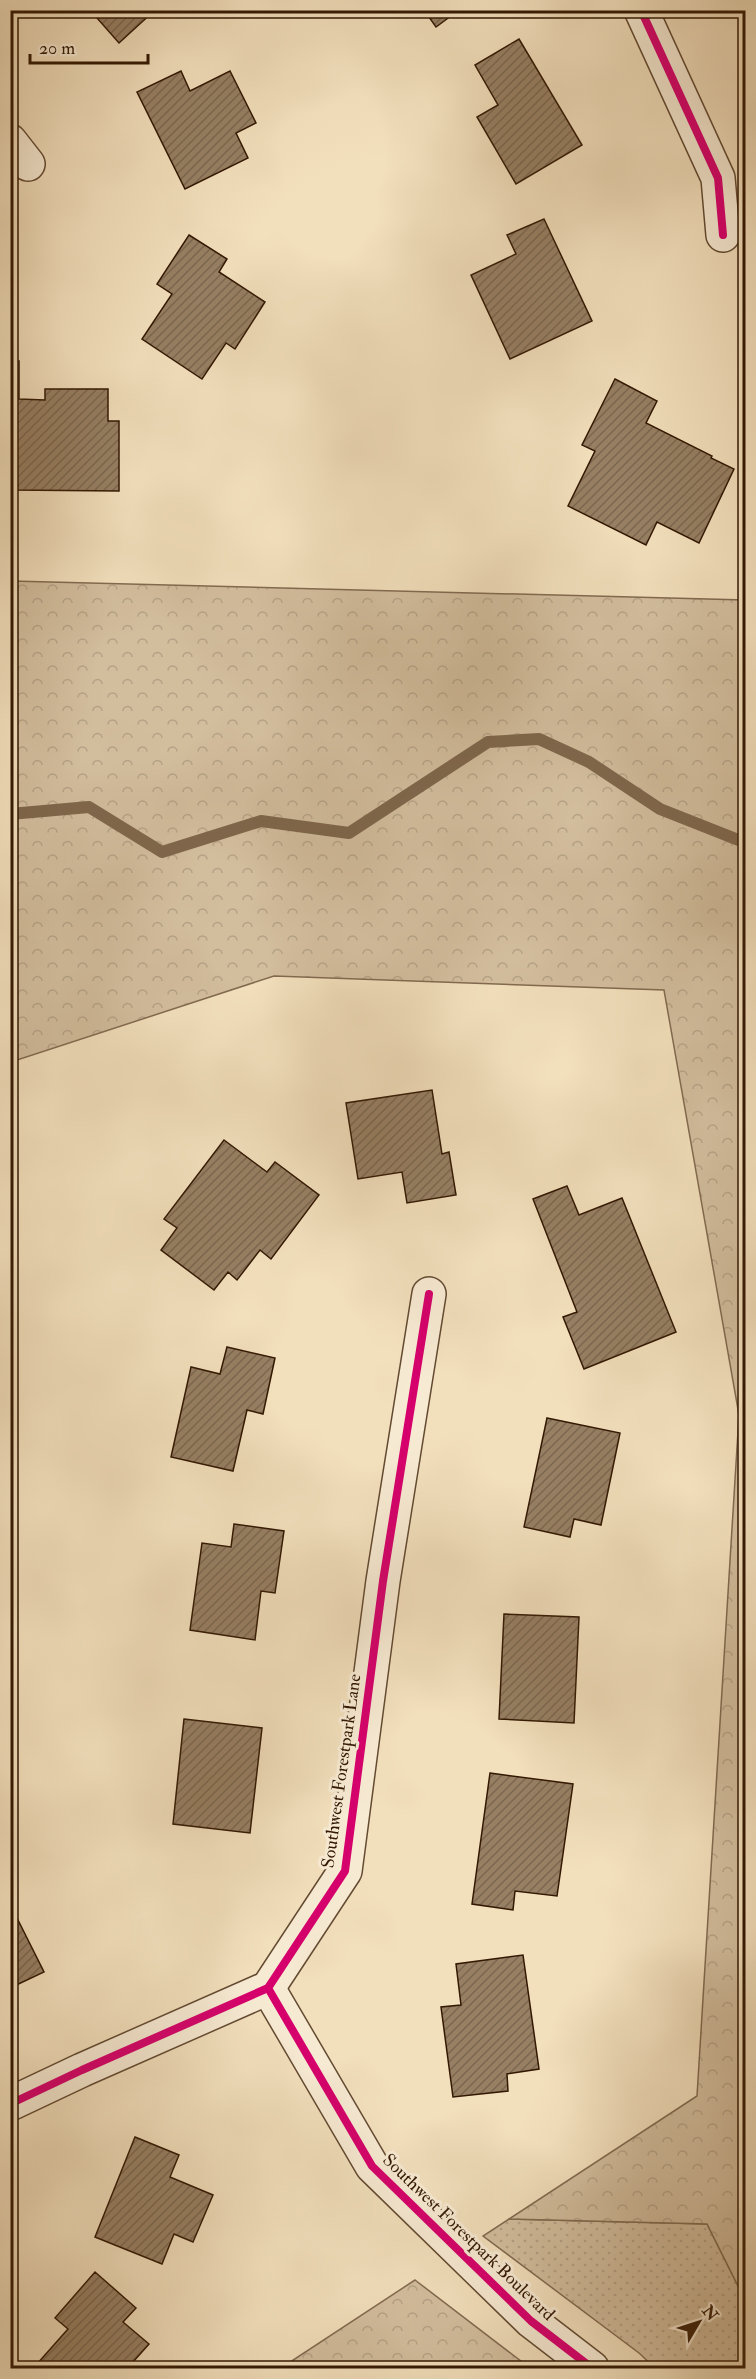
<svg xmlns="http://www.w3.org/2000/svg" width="756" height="2379" font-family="'IM FELL Double Pica',serif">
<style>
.grass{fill:url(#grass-dots);stroke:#826a50;stroke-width:1.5}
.forest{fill:url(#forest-crowns);stroke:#826a50;stroke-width:1.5}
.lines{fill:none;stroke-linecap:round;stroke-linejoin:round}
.stream{stroke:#7f674c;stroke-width:12}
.building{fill:url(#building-hatch);stroke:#331803;stroke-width:1.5}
.street-casing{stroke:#634a31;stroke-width:36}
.street{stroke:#f7ead3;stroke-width:33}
.cycleway-casing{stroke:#f7ead3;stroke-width:11}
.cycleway{stroke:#d6006c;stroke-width:8}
.labels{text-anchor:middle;stroke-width:6;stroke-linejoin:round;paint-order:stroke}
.street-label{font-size:18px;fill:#331803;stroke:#f7ead3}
</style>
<defs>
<pattern id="grass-dots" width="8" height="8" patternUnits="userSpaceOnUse" patternTransform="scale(1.5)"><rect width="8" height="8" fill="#d2bd9d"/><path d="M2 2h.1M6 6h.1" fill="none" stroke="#b5a286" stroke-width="1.8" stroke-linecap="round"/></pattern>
<pattern id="forest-crowns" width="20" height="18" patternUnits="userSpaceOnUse" patternTransform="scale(1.5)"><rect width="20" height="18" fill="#d2bd9d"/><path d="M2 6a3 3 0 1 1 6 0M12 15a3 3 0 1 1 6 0" fill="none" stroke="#b5a286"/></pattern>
<pattern id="building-hatch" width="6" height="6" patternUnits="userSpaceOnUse" patternTransform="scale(1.5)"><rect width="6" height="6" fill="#967f63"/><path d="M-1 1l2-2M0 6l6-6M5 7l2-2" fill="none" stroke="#7b674f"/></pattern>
</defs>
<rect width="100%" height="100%" fill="#f2dfbc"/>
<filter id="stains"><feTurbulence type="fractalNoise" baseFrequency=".00333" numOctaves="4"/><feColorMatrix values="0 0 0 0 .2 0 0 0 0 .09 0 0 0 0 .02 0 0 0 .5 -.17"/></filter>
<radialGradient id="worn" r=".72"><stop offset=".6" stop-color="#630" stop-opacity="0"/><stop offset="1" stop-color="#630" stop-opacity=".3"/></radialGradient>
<!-- grass -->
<path class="grass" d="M 509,2219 L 707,2224 L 745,2300 L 745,2368 L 655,2368 L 639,2353 L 483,2236 Z"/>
<!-- forest -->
<g class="forest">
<path d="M 11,581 L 745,600 L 745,2300 L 707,2224 L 509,2219 L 697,2096 L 739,1415 L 664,990 L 274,976 L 11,1062 Z"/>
<path d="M 415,2280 L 530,2368 L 281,2368 Z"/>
</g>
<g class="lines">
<!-- stream -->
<path class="stream" d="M 10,814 L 89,807 L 162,852 L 261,821 L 349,833 L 488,742 L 539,739 L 589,762 L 660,809 L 746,843"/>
</g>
<!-- building -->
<g class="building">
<path d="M 90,10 L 155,10 L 119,43 Z"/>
<path d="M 424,10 L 459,10 L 436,27 Z"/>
<path d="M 519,39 L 582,145 L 516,184 L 477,117 L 498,105 L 475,65 Z"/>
<path d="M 181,71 L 190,91 L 230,71 L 256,123 L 236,133 L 248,158 L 185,189 L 137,92 Z"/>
<path d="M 544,219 L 592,321 L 510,359 L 471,275 L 516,254 L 507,235 Z"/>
<path d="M 189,235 L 227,259 L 219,272 L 265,302 L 235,349 L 226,343 L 202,379 L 142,339 L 172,294 L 157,284 Z"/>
<path d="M 10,361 L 19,361 L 19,399 L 45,400 L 45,389 L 108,389 L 108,421 L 119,421 L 119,491 L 10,490 Z"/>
<path d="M 615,379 L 657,401 L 646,423 L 712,456 L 711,458 L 734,469 L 699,543 L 657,522 L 646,545 L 568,506 L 595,451 L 582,445 Z"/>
<path d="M 432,1090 L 442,1154 L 449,1152 L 456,1195 L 407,1203 L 402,1172 L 358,1179 L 346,1103 Z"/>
<path d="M 224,1140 L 267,1172 L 275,1162 L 319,1195 L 271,1259 L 260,1250 L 237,1280 L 228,1272 L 214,1290 L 161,1250 L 177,1228 L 164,1219 Z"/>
<path d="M 567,1186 L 579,1215 L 622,1198 L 676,1332 L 584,1369 L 563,1317 L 577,1312 L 533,1199 Z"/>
<path d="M 227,1347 L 275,1358 L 263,1414 L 247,1410 L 233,1471 L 171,1457 L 191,1367 L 220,1374 Z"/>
<path d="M 547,1418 L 620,1433 L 601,1525 L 574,1519 L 570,1537 L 524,1527 Z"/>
<path d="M 234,1524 L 284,1531 L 275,1593 L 261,1591 L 255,1640 L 190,1630 L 202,1543 L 231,1547 Z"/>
<path d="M 504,1614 L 579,1617 L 574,1723 L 499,1719 Z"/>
<path d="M 184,1719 L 262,1728 L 250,1833 L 173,1824 Z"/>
<path d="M 490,1773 L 573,1784 L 557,1896 L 515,1891 L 513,1910 L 472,1904 Z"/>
<path d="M 10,1904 L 44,1972 L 10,1988 Z"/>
<path d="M 523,1955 L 539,2069 L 507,2074 L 508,2091 L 453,2097 L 441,2007 L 461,2005 L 456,1964 Z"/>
<path d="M 135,2137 L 179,2155 L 170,2177 L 213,2195 L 193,2242 L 174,2234 L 162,2264 L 95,2237 Z"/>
<path d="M 95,2272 L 136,2308 L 123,2322 L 149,2344 L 133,2362 L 140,2368 L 42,2368 L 37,2364 L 68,2329 L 55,2318 Z"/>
</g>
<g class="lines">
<defs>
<g id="street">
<path d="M 641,10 L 718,178 L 723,235"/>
<path d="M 10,141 L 28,164"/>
<path d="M 268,1988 L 372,2166 L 531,2321 L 592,2368"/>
<path d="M 10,2104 L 82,2070 L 268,1988 L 345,1871 L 383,1581 L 429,1294"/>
</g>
</defs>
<!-- street casing -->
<use href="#street" class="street-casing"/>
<!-- street -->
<use href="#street" class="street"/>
<defs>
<g id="cycleway">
<path d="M 641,10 L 718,178 L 723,235"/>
<path d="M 268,1988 L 372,2166 L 531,2321 L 592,2368"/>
<path d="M 10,2104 L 82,2070 L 268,1988 L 345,1871 L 383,1581 L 429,1294"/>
</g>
</defs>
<!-- cycleway casing -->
<use href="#cycleway" class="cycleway-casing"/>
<!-- cycleway -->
<use href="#cycleway" class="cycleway"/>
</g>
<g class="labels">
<!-- street labels -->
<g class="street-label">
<text transform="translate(341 1771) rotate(-82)" y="6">Southwest Forestpark Lane</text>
<text transform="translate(469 2237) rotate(44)" y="6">Southwest Forestpark Boulevard</text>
</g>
</g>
<!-- margin -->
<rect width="756" height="2379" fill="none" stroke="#f2dfbc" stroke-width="36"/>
<rect x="12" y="12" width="732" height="2355" fill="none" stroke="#331803" stroke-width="3"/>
<rect x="18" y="18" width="720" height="2343" fill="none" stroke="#331803" stroke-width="1.5"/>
<!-- north arrow -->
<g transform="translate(699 2322) rotate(51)" stroke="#f7ead3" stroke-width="4.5" paint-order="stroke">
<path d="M0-4.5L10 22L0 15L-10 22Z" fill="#331803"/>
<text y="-9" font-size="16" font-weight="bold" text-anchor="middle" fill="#331803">N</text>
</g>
<!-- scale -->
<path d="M30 54v9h118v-9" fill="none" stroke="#331803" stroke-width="3"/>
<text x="39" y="54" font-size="18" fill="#331803" stroke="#f7ead3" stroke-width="4.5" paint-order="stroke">20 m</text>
<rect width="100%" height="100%" filter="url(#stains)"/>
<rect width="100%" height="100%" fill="url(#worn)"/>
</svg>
